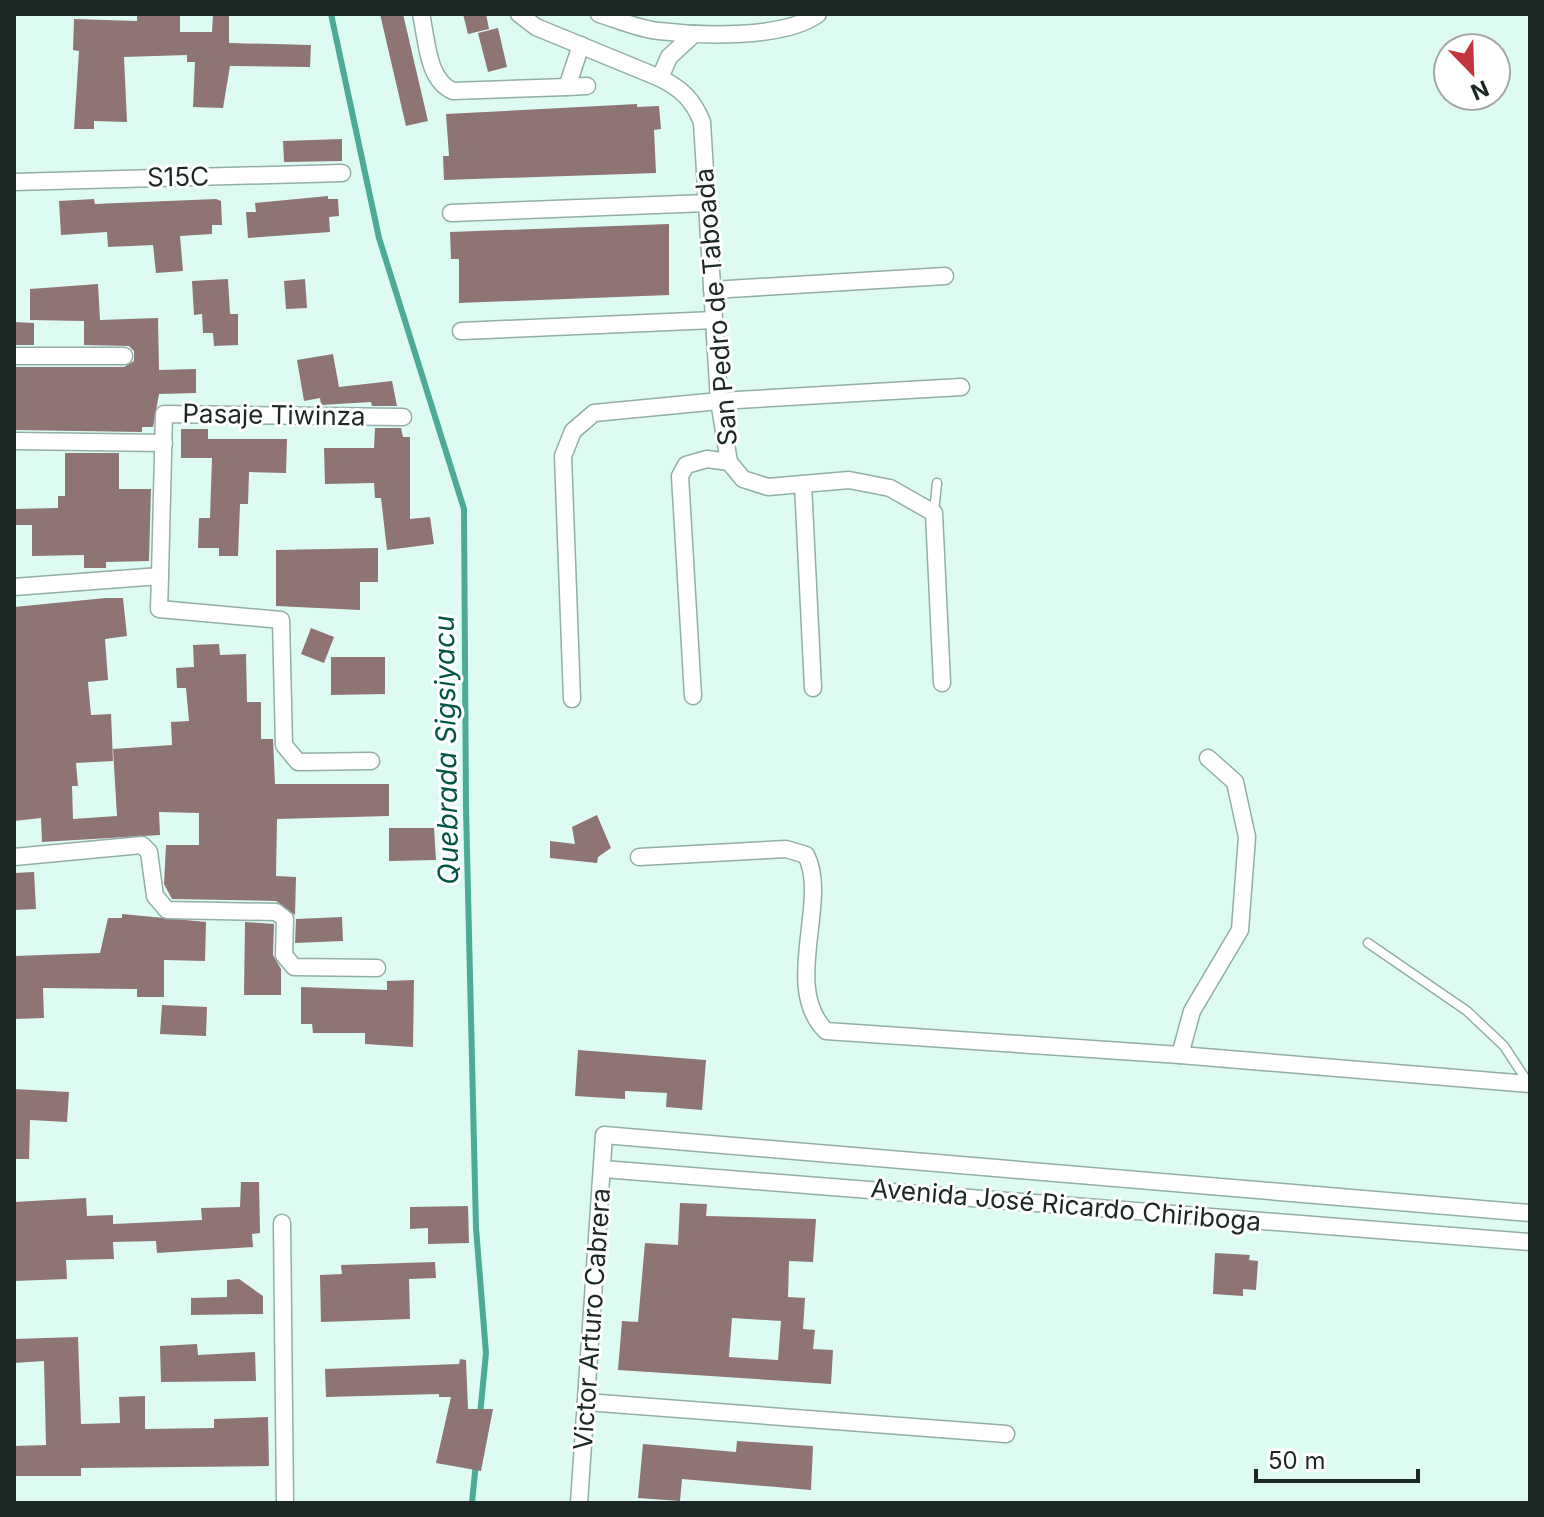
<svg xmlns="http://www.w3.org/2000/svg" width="1544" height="1517" font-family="Inter,sans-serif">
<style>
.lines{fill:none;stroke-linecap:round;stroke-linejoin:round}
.stream{stroke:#4caa96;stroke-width:6}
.building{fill:#8e7473;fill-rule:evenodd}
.service-casing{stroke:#92aea6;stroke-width:11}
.minor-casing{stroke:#92aea6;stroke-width:19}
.service{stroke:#fff;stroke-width:8}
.minor{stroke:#fff;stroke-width:16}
.labels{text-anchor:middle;stroke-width:6;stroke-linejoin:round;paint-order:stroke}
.street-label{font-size:26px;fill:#1c2825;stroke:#fff}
.water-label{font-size:28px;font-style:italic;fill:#005548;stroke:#fff}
</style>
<rect width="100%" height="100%" fill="#ddfbf3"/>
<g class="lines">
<!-- stream -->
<g class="stream">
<path d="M 331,14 L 379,238 L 464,509 L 466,808 L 476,1228 L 486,1353 L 480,1415"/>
<path d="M 472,1503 L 476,1462"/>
</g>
</g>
<!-- building -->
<g class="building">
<path d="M 137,14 L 180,14 L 180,32 L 212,32 L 213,14 L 229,14 L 229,43 L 311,45 L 310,67 L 230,66 L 223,108 L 193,107 L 195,62 L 187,62 L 187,55 L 124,57 L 127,122 L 94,121 L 94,129 L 74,129 L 79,51 L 73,50 L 74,19 L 137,21 Z"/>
<path d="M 380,14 L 403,14 L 428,121 L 406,126 Z"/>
<path d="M 463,14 L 486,14 L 489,29 L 468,34 Z"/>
<path d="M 498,28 L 507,67 L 488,72 L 478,33 Z"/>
<path d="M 637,104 L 637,107 L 659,106 L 661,129 L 654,130 L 656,173 L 444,180 L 443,156 L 449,156 L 446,114 Z"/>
<path d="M 342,139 L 342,161 L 284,162 L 283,141 Z"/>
<path d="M 328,196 L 328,199 L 338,199 L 339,216 L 329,217 L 330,232 L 248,238 L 246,212 L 256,212 L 255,203 Z"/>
<path d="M 94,199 L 95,204 L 216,199 L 221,201 L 222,225 L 212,225 L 212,234 L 180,236 L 183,271 L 156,273 L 153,245 L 108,247 L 107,232 L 61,235 L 59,201 Z"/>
<path d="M 669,224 L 669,295 L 459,303 L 459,259 L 451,259 L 450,232 Z"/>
<path d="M 228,279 L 230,314 L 238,314 L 238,345 L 214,346 L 213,333 L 203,333 L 202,314 L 194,315 L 192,281 Z"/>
<path d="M 305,279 L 307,308 L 286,309 L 284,281 Z"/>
<path d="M 98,284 L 100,320 L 158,318 L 159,370 L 196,369 L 196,393 L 159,394 L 153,427 L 142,427 L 142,432 L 14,430 L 14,367 L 124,367 L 134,361 L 134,351 L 129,346 L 84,345 L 84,321 L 30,320 L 30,289 Z"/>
<path d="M 14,322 L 34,323 L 34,345 L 14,345 Z"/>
<path d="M 333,354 L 339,387 L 392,381 L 397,406 L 372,406 L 371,402 L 321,405 L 320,398 L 304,401 L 297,360 Z"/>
<path d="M 375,428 L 401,428 L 403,437 L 410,437 L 410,519 L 430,517 L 434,544 L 387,550 L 381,498 L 375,498 L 374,483 L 325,484 L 324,448 L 374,448 Z"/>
<path d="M 181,429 L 208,429 L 208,439 L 287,439 L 286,473 L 249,472 L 248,504 L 240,504 L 238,556 L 219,556 L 219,548 L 198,548 L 199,518 L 210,518 L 212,458 L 181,458 Z"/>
<path d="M 65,453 L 119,453 L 119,489 L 151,489 L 149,561 L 106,562 L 106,568 L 84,568 L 84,555 L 32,556 L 32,525 L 14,525 L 14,509 L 58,508 L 58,496 L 65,496 Z"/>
<path d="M 378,548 L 378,582 L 360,582 L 360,610 L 276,606 L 276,550 Z"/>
<path d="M 106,598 L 123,598 L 127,636 L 105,639 L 108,680 L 88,682 L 91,715 L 111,714 L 113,761 L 76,763 L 78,786 L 72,786 L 73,819 L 117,816 L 113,749 L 172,745 L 171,722 L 189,721 L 186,688 L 177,688 L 176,668 L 194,667 L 193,645 L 219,644 L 220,655 L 246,654 L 247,702 L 261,702 L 261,739 L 273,739 L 275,784 L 389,784 L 389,816 L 277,819 L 276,876 L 296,877 L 295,915 L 276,901 L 172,899 L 164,884 L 166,845 L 199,845 L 199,813 L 159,812 L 160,835 L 42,842 L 41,818 L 14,821 L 14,607 Z"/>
<path d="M 311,628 L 334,637 L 324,663 L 301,654 Z"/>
<path d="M 331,657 L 385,657 L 385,694 L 331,695 Z"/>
<path d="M 597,815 L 611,848 L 598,857 L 597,863 L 550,858 L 550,841 L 575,844 L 572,827 Z"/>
<path d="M 389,828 L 434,828 L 436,860 L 389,861 Z"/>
<path d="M 34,872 L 36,909 L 14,910 L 14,873 Z"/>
<path d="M 122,914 L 206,922 L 205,961 L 164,960 L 164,997 L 137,997 L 137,989 L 43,988 L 44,1018 L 14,1019 L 14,956 L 100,953 L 108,918 L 122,918 Z"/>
<path d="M 342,917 L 343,941 L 295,943 L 296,919 Z"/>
<path d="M 245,922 L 274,924 L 273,955 L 281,969 L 281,995 L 244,995 Z"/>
<path d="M 414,980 L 413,1047 L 365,1044 L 365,1033 L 313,1033 L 312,1024 L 301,1024 L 301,987 L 387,990 L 387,981 Z"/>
<path d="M 162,1005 L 207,1007 L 206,1036 L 160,1034 Z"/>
<path d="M 578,1050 L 706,1060 L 702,1110 L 666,1107 L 667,1093 L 625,1091 L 625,1099 L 575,1096 Z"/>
<path d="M 14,1089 L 69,1092 L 67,1122 L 30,1120 L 29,1159 L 14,1159 Z"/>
<path d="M 241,1182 L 259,1182 L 260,1233 L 252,1234 L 253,1247 L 157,1253 L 156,1241 L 113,1242 L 114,1259 L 66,1260 L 67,1279 L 14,1281 L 14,1202 L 86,1198 L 87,1216 L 113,1215 L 113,1224 L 202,1220 L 201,1208 L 240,1207 Z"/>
<path d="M 680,1203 L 707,1204 L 706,1216 L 816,1219 L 813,1262 L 789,1261 L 788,1297 L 805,1298 L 803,1329 L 815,1330 L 813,1349 L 833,1350 L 831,1384 L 618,1370 L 622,1321 L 638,1322 L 645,1243 L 678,1245 ZM 732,1318 L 781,1321 L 778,1360 L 729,1357 Z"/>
<path d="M 468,1206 L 469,1243 L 428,1244 L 428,1228 L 410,1229 L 410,1207 Z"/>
<path d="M 1215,1253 L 1250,1255 L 1249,1260 L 1258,1261 L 1256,1290 L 1243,1289 L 1243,1296 L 1213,1294 Z"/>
<path d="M 435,1262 L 436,1278 L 409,1279 L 410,1319 L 321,1322 L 320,1275 L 342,1274 L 341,1265 Z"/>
<path d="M 239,1279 L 263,1296 L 263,1314 L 191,1315 L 191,1298 L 227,1297 L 227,1280 Z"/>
<path d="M 78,1337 L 81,1424 L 120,1423 L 119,1397 L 145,1396 L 145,1429 L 214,1428 L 214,1419 L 268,1417 L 269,1466 L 81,1468 L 81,1476 L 14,1476 L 14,1446 L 46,1445 L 44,1361 L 14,1363 L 14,1339 Z"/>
<path d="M 197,1344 L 198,1355 L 255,1352 L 256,1381 L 161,1382 L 160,1346 Z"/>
<path d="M 460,1359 L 466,1360 L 468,1409 L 493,1409 L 481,1471 L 436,1463 L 451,1397 L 439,1397 L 439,1394 L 326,1397 L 325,1369 L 459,1364 Z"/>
<path d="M 737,1441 L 813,1446 L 811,1490 L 682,1479 L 680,1501 L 638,1498 L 643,1444 L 736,1452 Z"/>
</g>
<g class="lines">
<defs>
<g id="service">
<path d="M 934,512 L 937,483"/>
<path d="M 1368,943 L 1467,1011 L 1504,1046 L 1529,1084"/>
</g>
<g id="minor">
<path d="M 421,14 C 427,40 427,80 453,91 L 567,87"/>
<path d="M 519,14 L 536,27 L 660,78 C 682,89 693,100 702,122 L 719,401 L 729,462 L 743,479 L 768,487 L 849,480 L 890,488 L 934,513 L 942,683"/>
<path d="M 599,14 C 619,20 639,29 659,31 C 700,36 785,39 818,14"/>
<path d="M 581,45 L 567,87 L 587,86"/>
<path d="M 660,78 L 669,57 L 694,34"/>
<path d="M 14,182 L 342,173"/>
<path d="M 451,213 L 707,203"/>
<path d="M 712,290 L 945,276"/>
<path d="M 461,331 L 714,320"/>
<path d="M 14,356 L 124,356"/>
<path d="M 14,441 L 164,443"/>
<path d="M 803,484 L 813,688"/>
<path d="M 160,576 L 159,609 L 281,620 L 284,745 L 298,762 L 371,761"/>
<path d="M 14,587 L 160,576 L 164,414 L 403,417"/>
<path d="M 693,696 L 680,476 L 686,465 L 707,459 L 729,462"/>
<path d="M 572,699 L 563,456 L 573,431 L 594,413 L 719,401 L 961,387"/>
<path d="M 14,857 L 142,845 L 149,852 L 155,896 L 167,910 L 276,912 L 285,919 L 284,955 L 294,967 L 377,968"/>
<path d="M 639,857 L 786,849 L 806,855 C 830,901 781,987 826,1031 L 1180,1055 L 1530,1084"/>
<path d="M 1180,1055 L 1192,1011 L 1240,930 L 1247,837 L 1235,782 L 1208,758"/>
<path d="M 603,1169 L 1530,1242"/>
<path d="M 282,1223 L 285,1503"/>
<path d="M 586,1402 L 1006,1434"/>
<path d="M 579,1503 L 604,1135 L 1530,1213"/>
</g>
</defs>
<!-- service casing -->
<use href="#service" class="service-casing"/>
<!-- minor casing -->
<use href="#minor" class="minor-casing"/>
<!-- service -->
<use href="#service" class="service"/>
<!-- minor -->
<use href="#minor" class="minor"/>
</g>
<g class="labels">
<!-- street labels -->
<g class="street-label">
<text transform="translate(178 177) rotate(-1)" y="9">S15C</text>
<text transform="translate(716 307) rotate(-95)" y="9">San Pedro de Taboada</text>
<text transform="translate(274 415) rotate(1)" y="9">Pasaje Tiwinza</text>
<text transform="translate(1066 1205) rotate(5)" y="9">Avenida José Ricardo Chiriboga</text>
<text transform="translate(592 1319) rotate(-86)" y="9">Victor Arturo Cabrera</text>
</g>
<!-- water labels -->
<g class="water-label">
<text transform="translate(446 750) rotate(-91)" y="10">Quebrada Sigsiyacu</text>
</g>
</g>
<!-- border -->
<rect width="1544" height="1517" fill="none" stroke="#1c2825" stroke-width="32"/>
<!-- north arrow -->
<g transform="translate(1472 72) rotate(157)"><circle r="38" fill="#ffffff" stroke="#a4a9a8" stroke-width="2"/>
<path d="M0-6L14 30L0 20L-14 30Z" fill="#c4343f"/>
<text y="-12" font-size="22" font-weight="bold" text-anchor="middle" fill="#1c2825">N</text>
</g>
<!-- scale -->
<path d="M1256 1469v12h162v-12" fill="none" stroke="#1c2825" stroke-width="4"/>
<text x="1268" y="1469" font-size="24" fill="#1c2825" stroke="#ffffff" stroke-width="6" paint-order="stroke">50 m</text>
</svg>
